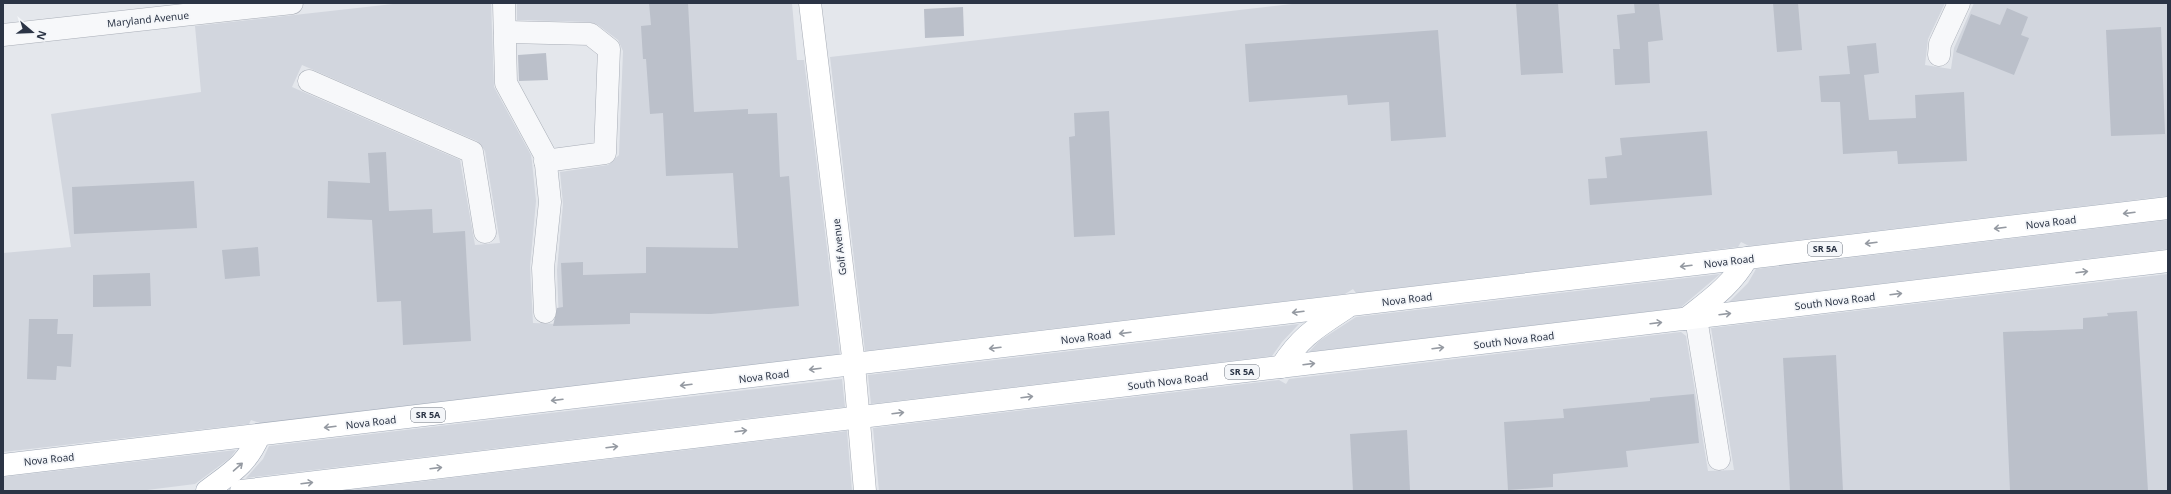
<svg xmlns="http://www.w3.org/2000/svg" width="2171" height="494" font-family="'Noto Sans',sans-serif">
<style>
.built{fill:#d2d6de;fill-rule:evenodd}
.building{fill:#bbc0ca}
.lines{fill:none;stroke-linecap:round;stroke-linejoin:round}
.street-casing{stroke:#a9aeb7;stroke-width:23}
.secondary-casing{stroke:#a9aeb7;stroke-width:23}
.primary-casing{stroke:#a3abb8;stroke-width:23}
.street{stroke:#f7f8fa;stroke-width:22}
.secondary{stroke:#fff;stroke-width:22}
.primary{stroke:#fff;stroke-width:22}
.oneway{stroke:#959aa2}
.labels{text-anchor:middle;stroke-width:3.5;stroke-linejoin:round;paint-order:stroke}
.shield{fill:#f4f6f9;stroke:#676e7b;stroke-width:1}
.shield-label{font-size:9px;font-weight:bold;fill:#2b3445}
.street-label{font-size:10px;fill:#2b3445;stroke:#f4f6f9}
</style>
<rect width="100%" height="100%" fill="#e4e7ec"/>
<!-- built -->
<g class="built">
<path d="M 402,3 L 491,3 L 494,87 L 531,155 L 532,162 L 536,201 L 530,267 L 533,323 L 559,324 L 557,270 L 563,204 L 560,172 L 608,165 L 619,155 L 623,51 L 618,40 L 598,25 L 589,22 L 517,20 L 517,3 L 792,3 L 797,60 L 804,60 L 840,355 L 260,423 L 251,420 L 249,424 L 3,452 L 3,253 L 71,247 L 51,114 L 201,92 L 195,26 ZM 302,65 L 477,141 L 485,151 L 500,243 L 475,245 L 460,160 L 292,87 Z"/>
<path d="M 1301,3 L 1945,3 L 1928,39 L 1925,65 L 1951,69 L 1954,48 L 1974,3 L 2168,3 L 2168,196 L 1749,246 L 1741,242 L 1738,247 L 1356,293 L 1353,289 L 1345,294 L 865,351 L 830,57 Z"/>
<path d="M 2168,220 L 2168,249 L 1729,302 L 1748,283 L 1756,269 Z"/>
<path d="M 1720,274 L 1680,308 L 1309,352 L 1319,341 L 1356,317 Z"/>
<path d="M 2168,274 L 2168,491 L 879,491 L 873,428 L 1279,380 L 1286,384 L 1289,379 L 1681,332 L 1686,336 L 1708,471 L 1734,470 L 1711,328 Z"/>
<path d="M 1299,324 L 1282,342 L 1272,356 L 871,404 L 868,375 Z"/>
<path d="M 842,379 L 845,407 L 246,478 L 263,459 L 269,446 Z"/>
<path d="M 847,431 L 852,491 L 342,491 Z"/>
<path d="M 236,450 L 230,458 L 195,484 L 139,491 L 3,491 L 3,477 Z"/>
</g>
<!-- building -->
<g class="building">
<path d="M 649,3 L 688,3 L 694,112 L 748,109 L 748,114 L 777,113 L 780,177 L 789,176 L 799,306 L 711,314 L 630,313 L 630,324 L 553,326 L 557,308 L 563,307 L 561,263 L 583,262 L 583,275 L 646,273 L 646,247 L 738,248 L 733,173 L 666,176 L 663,113 L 650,114 L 646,59 L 643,59 L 641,26 L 651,25 Z"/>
<path d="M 1516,3 L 1558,3 L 1563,73 L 1521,75 Z"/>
<path d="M 1634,3 L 1659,3 L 1663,40 L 1648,42 L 1650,83 L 1615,85 L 1613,49 L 1620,49 L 1617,15 L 1635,13 Z"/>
<path d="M 1773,3 L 1798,3 L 1802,50 L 1777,52 Z"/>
<path d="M 963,7 L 964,36 L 925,38 L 924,9 Z"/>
<path d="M 2007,8 L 2028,17 L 2021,35 L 2029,38 L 2014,75 L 1956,52 L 1971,14 L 2000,25 Z"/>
<path d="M 2161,27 L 2165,134 L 2111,136 L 2106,30 Z"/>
<path d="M 1438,30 L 1446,137 L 1391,141 L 1389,102 L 1348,105 L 1347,95 L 1249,102 L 1245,44 Z"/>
<path d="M 1876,43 L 1879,73 L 1864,75 L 1869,120 L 1916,118 L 1915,95 L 1964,92 L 1967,161 L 1898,164 L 1897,151 L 1843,154 L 1840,102 L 1821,102 L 1819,76 L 1850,74 L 1847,46 Z"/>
<path d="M 546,53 L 548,80 L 519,81 L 518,55 Z"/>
<path d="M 1109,111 L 1115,235 L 1074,237 L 1069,137 L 1075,136 L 1074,113 Z"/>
<path d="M 1707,131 L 1712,195 L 1590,205 L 1588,179 L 1607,178 L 1605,157 L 1622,155 L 1620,138 Z"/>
<path d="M 386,152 L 389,211 L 432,209 L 433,233 L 465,231 L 471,341 L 403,345 L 401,301 L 377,302 L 372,220 L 327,218 L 328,181 L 370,183 L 368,153 Z"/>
<path d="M 194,181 L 197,228 L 74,234 L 72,187 Z"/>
<path d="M 258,247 L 260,276 L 225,279 L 222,250 Z"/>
<path d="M 150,273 L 151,306 L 93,307 L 93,275 Z"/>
<path d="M 2137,311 L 2148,491 L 2010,491 L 2003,332 L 2083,329 L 2083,318 L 2108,316 L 2107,313 Z"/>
<path d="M 29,319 L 58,319 L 57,334 L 73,334 L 71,367 L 57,366 L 56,380 L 27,379 Z"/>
<path d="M 1836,355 L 1843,491 L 1790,491 L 1783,358 Z"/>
<path d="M 1694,394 L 1699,443 L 1626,451 L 1628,467 L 1553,474 L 1553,487 L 1508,490 L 1504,422 L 1564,418 L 1563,409 L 1650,401 L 1650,398 Z"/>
<path d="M 1407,430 L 1410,490 L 1353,491 L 1350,434 Z"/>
</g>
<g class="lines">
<defs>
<g id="street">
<path d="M 504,3 L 506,83 L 545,155 L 550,202 L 543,268 L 545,312"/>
<path d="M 505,32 L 590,34 L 609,49 L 605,153 L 545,161"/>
<path d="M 3,35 L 292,3"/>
<path d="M 1939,55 L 1940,44 L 1959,3"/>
<path d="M 309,81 L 472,152 L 485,232"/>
<path d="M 1696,318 L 1719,459"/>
</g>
<path id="secondary" d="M 810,3 L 854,365 L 865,491"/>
<g id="primary">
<path d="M 1686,319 C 1710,300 1732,285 1747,258"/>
<path d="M 1281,367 C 1301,336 1316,328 1346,308"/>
<path d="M 3,465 L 2168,208"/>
<path d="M 207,491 C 232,472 246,465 259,436"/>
<path d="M 241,491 L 2168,261"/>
</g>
</defs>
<!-- street casing -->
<use href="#street" class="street-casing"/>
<!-- secondary casing -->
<use href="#secondary" class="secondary-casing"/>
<!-- primary casing -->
<use href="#primary" class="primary-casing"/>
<!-- street -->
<use href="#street" class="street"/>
<!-- secondary -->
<use href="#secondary" class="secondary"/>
<!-- primary -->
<use href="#primary" class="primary"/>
</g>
<!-- one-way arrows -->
<defs><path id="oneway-shaft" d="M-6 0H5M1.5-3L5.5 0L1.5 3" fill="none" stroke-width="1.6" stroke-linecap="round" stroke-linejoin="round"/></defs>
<g class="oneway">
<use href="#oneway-shaft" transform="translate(2129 213) rotate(173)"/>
<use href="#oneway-shaft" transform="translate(2000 228) rotate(173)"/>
<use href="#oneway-shaft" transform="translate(1871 243) rotate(173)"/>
<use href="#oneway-shaft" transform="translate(1686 266) rotate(173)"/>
<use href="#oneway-shaft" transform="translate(2082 272) rotate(-7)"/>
<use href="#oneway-shaft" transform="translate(1896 294) rotate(-7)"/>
<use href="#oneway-shaft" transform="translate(1298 312) rotate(173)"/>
<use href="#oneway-shaft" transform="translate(1725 314) rotate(-7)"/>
<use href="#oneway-shaft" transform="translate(1656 323) rotate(-7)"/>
<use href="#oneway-shaft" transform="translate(1125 333) rotate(173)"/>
<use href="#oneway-shaft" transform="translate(995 348) rotate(173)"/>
<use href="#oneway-shaft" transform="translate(1438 348) rotate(-7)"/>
<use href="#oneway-shaft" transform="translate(1309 364) rotate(-7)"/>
<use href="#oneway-shaft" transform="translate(815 369) rotate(173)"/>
<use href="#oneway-shaft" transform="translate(686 385) rotate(173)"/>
<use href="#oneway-shaft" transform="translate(1027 397) rotate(-7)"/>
<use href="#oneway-shaft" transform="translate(557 400) rotate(173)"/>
<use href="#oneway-shaft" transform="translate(898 413) rotate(-7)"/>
<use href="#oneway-shaft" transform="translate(330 427) rotate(173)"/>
<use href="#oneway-shaft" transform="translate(741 431) rotate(-7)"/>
<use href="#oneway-shaft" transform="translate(612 447) rotate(-7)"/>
<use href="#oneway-shaft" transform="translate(238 467) rotate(-41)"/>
<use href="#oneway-shaft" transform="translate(436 468) rotate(-7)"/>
<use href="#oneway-shaft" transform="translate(307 483) rotate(-7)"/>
</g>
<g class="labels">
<!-- shield labels -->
<g class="shield">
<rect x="1808" y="242" width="34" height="14" rx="3"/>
<rect x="1225" y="365" width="34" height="14" rx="3"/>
<rect x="411" y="408" width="34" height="14" rx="3"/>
</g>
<g class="shield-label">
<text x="1825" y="252">SR 5A</text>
<text x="1242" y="375">SR 5A</text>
<text x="428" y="418">SR 5A</text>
</g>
<!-- street labels -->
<g class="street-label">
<text transform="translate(148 19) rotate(-6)" y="4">Maryland Avenue</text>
<text transform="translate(2051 222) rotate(-7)" y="4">Nova Road</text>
<text transform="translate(839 247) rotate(-97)" y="4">Golf Avenue</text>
<text transform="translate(1729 261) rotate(-7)" y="4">Nova Road</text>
<text transform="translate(1407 299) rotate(-7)" y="4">Nova Road</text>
<text transform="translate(1835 301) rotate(-7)" y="4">South Nova Road</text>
<text transform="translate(1086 337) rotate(-7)" y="4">Nova Road</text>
<text transform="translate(1514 340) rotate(-7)" y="4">South Nova Road</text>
<text transform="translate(764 376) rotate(-7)" y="4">Nova Road</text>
<text transform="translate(1168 381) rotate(-7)" y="4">South Nova Road</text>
<text transform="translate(371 422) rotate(-7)" y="4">Nova Road</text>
<text transform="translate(49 459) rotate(-6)" y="4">Nova Road</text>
</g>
</g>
<!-- border -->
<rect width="2171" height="494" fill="none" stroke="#2b3445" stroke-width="8"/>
<!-- north arrow -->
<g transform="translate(32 32) rotate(109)" stroke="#f4f6f9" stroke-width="3" paint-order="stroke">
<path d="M0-3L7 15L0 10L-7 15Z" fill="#2b3445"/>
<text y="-6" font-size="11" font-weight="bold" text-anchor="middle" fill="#2b3445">N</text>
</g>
</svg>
